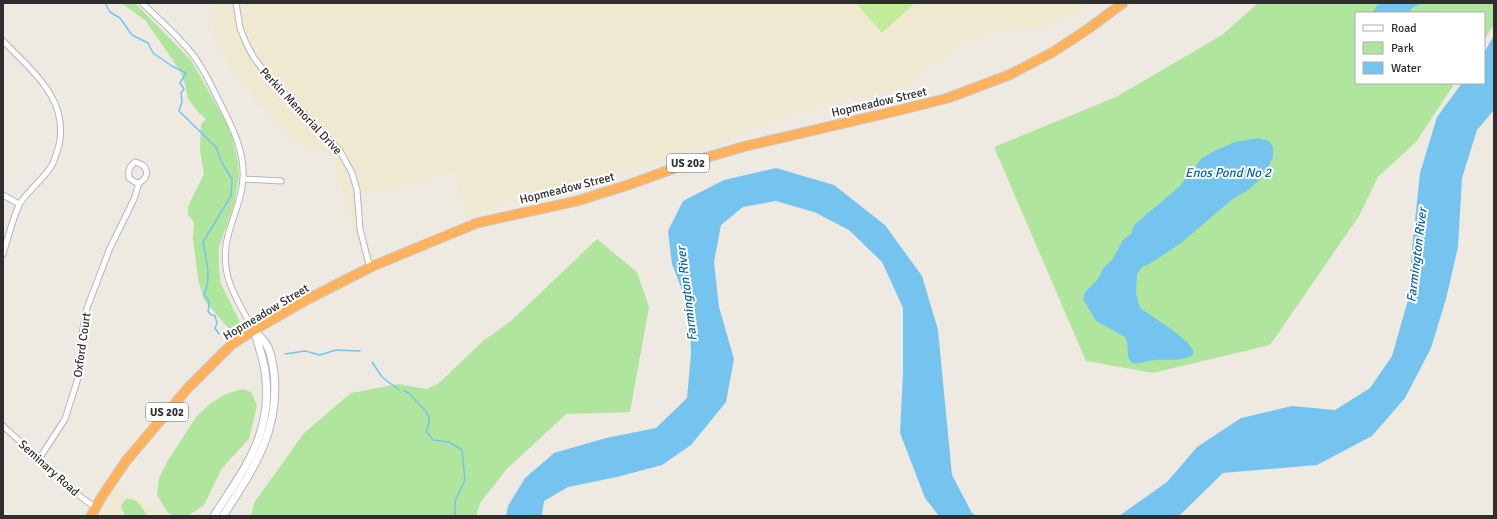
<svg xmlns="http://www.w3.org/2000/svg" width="1497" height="519" font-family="Signika,sans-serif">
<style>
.education{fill:#f0e9d1}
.green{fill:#b0e59e}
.pitch{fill:#c2ec9a}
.water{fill:#75c4f0}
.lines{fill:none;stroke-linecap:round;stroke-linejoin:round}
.stream{stroke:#75c4f0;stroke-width:1.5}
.street-casing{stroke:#b4b5c1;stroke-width:7}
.secondary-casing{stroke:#b4b5c1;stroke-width:9}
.highway-casing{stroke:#c9c9c9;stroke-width:11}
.street{stroke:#fff;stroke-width:5}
.secondary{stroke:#fff;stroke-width:7}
.highway{stroke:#ffb15c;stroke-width:9}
.labels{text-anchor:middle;stroke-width:4;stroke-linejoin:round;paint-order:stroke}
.shield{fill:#fff;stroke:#6d6d6d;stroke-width:1}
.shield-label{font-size:11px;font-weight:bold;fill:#2e2e2e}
.street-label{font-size:12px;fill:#2e2e2e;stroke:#fff}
.water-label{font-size:13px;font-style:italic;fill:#0d62a3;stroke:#fff}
</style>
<rect width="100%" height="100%" fill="#efeae1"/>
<!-- education -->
<g class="education">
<path d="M 210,3 L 1092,3 L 1048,28 L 1007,28 L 963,41 L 905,87 L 819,106 L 586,187 L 550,188 L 525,193 L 474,216 L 467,218 L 453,169 L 427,181 L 353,195 L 373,261 L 364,264 L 332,156 L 299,146 L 257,103 L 221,55 L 214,33 Z"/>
<path d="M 116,487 L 168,516 L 99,516 Z"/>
</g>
<!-- green -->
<g class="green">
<path d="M 121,3 L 135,3 L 191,60 L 226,122 L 232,137 L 238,161 L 239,176 L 234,204 L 219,247 L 219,270 L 221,284 L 240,322 L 229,329 L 204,300 L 198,279 L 193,239 L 194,222 L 188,215 L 188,206 L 204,174 L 200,150 L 201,124 L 206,119 L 199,113 L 188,99 L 185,84 L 180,71 L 145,20 Z"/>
<path d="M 1258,3 L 1494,3 L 1493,26 L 1484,40 L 1484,13 L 1356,13 L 1356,83 L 1455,83 L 1416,142 L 1378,177 L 1359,216 L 1270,345 L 1153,373 L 1086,361 L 994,147 L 1116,97 L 1222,35 Z"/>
<path d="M 597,239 L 637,272 L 649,307 L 630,412 L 566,414 L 507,469 L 480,503 L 476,516 L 251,516 L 254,503 L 304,433 L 351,393 L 398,384 L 427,389 L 439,383 L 483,341 L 511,321 Z"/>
<path d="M 243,389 L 251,392 L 257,405 L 249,439 L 222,468 L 204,505 L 188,516 L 176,516 L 168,513 L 157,495 L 159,478 L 167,462 L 196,417 L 211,403 L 226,394 Z"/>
<path d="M 127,499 C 138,498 142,507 147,516 L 125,516 L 121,506 L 124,501 Z"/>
</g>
<!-- pitch -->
<path class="pitch" d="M 856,3 L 915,3 L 882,33 Z"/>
<!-- water -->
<g class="water">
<path d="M 1379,3 L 1422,3 L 1412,8 L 1409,13 L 1372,13 Z"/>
<path d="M 1494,35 L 1494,110 L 1477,130 L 1462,178 L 1458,247 L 1446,299 L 1431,348 L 1405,398 L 1372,436 L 1317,465 L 1223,473 L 1179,516 L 1119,516 L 1167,482 L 1197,447 L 1241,418 L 1292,406 L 1335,410 L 1370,388 L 1392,356 L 1408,300 L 1412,249 L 1420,173 L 1437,117 L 1462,83 L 1484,83 L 1484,53 Z"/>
<path d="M 1258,138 L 1269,141 L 1273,147 L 1273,157 L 1264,176 L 1247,191 L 1234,198 L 1181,243 L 1151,263 L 1142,267 L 1137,274 L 1136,293 L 1140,308 L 1171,329 L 1187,342 L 1193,350 L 1193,355 C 1182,362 1167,359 1155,360 C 1147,361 1139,364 1132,363 C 1125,357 1130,345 1125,337 L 1096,321 L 1083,299 L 1085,292 L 1098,279 L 1104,267 L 1112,260 L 1123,240 L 1131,234 L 1134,225 L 1180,186 L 1201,159 L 1214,151 L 1235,142 Z"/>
<path d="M 776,168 L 834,185 L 885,225 L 922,276 L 938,330 L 952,475 L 972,513 L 977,516 L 939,516 L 925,498 L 900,433 L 903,372 L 903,308 L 882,262 L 849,230 L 814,212 L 776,201 L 743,207 L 721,225 L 714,262 L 719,307 L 734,359 L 726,402 L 691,445 L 662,465 L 617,477 L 568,487 L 544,501 L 542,514 L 544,516 L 506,516 L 508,506 L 525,478 L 554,453 L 606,438 L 656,428 L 687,398 L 691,353 L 690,311 L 672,264 L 668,231 L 683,201 L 724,180 Z"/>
</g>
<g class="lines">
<!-- stream -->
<g class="stream">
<path d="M 105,3 L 110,12 L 120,18 L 132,35 L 148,43 L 153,53 L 172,66 L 186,73 L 180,83 L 184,89 L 181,93 L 182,102 L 179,111 L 216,147 L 222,163 L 232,179 L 231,196 L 203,242 C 206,259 212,277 204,295 C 210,301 210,303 208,311 L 210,314 L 215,316 L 217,323 L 215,328 L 219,334"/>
<path d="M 285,354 L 305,351 L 320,355 L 336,350 L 360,351"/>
<path d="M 372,362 L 382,377 L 399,390"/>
<path d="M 404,391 C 411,393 412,397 416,401 C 426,411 434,416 426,431 L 433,440 L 449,442 L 462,450 L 465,480 L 455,501 L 455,516"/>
</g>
<defs>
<g id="street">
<path d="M 142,3 C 158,18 175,33 189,50 C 201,64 209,80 217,97 C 230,123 245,149 243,179 C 242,198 234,214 229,232 C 217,270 235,298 254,330"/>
<path d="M 236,3 L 240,28 L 247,45 L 254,58 L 268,76 L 340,151 L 352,173 L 357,190 L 360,229 L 370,268"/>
<path d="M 3,41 C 32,71 69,99 59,145 C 57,152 55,159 52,165 C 44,179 25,193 19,205 C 12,221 8,238 3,254"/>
<path d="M 243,179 L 281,181"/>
<path d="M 3,195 L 19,204"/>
<path d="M 3,426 L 81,497 L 96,508"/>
<path d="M 39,459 L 65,419 L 80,372 L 82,333 L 87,308 L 110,248 L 134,199 L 139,183 C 151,176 148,165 135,162 C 129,167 128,170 129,178 L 135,182 L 139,183"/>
</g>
<g id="secondary">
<path d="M 214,516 C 245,467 274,433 265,371 C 263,358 258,345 255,332"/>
<path d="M 223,516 C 253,469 280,432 274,373 C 273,365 271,351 266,344 C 263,339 258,335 254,330"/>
</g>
<path id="highway" d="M 91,516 L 101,498 L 126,461 L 187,389 L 231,345 L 254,330 L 310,298 L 373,266 L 477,223 L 577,201 L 628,185 L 694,161 L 746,146 L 896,111 L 948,98 L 1009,75 L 1053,52 L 1088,29 L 1123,3"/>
</defs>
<!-- street casing -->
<use href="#street" class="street-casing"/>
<!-- secondary casing -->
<use href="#secondary" class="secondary-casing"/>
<!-- highway casing -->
<use href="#highway" class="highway-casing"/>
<!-- street -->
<use href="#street" class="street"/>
<!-- secondary -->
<use href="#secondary" class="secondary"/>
<!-- highway -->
<use href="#highway" class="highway"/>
</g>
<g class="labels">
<!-- shield labels -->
<g class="shield">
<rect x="667" y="154" width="42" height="18" rx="3"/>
<rect x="146" y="403" width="42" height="18" rx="3"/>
</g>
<g class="shield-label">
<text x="688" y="167">US 202</text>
<text x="167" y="416">US 202</text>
</g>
<!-- street labels -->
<g class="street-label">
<text transform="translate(879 102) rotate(-13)" y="4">Hopmeadow Street</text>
<text transform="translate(301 111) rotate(47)" y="4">Perkin Memorial Drive</text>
<text transform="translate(567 188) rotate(-14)" y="4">Hopmeadow Street</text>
<text transform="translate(266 312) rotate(-31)" y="4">Hopmeadow Street</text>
<text transform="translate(82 345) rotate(-82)" y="4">Oxford Court</text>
<text transform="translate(49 468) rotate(42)" y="4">Seminary Road</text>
</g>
<!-- water labels -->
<g class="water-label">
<text x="1228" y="177">Enos Pond No 2</text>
<text transform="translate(1416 255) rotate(-83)" y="5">Farmington River</text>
<text transform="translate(686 294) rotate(-97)" y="5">Farmington River</text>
</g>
</g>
<!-- border -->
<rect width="1497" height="519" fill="none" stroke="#2e2e2e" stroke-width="8"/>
<!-- legend -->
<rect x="1355" y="12" width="130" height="72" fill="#ffffff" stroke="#ababab"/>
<rect x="1363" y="25" width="20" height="6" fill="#ffffff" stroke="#ababab"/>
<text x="1391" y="32" font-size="12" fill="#2e2e2e">Road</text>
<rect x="1363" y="42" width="20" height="12" fill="#b0e59e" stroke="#ababab"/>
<text x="1391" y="52" font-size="12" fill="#2e2e2e">Park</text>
<rect x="1363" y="62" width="20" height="12" fill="#75c4f0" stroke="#ababab"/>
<text x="1391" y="72" font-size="12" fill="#2e2e2e">Water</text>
</svg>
